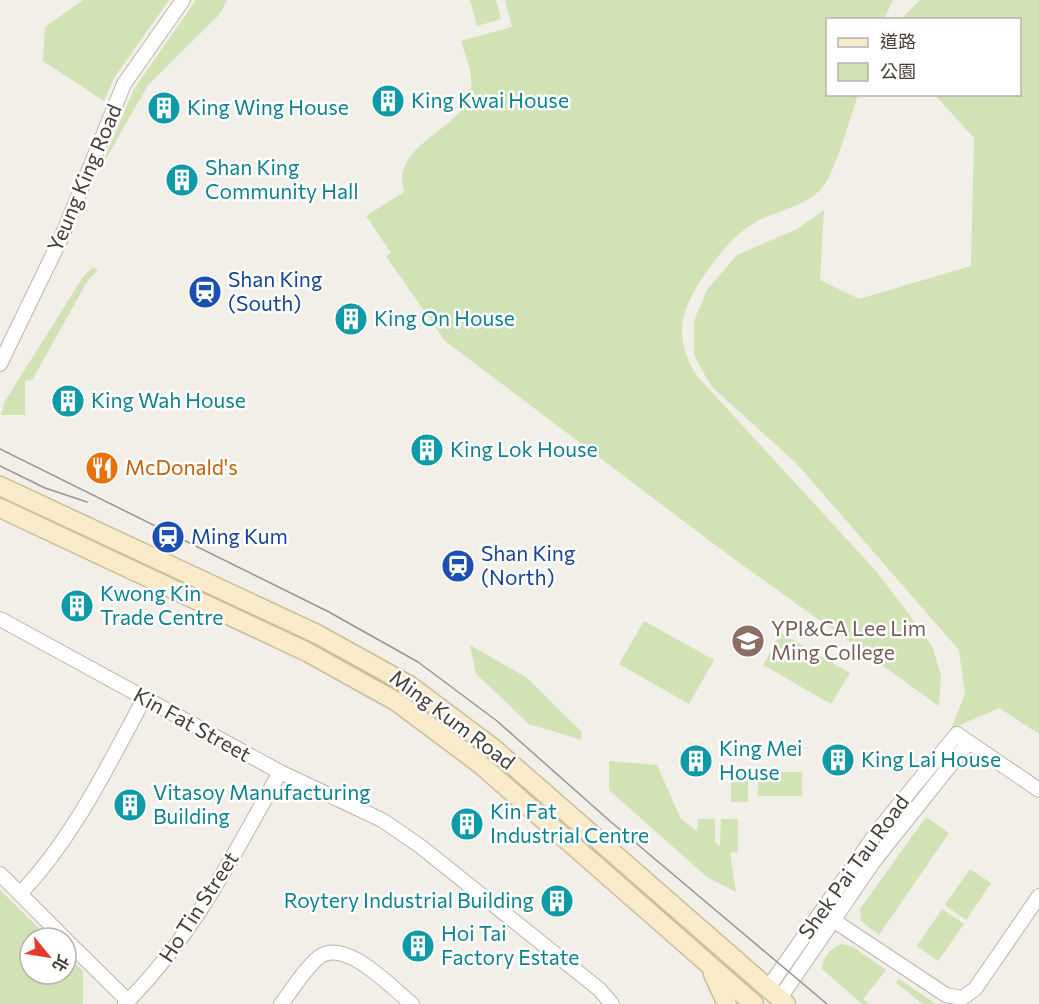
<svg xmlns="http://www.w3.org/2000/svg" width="1039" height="1004" font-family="Commissioner,'Noto Sans TC',sans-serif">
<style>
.green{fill:#d1e2b4}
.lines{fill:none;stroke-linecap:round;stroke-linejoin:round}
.minor-casing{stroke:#bdb5ab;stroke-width:16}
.secondary-casing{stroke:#cdbd9b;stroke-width:21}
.minor{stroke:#fff;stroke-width:14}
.secondary{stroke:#f9eaca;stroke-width:18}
.tram{stroke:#969696;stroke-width:1.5}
.labels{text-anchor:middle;stroke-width:5;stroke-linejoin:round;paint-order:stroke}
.culture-label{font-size:21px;fill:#0d838f;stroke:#fff;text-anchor:start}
.street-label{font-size:21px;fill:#453e37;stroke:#fff}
.transit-label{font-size:21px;fill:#164399;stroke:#fff;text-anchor:start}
.food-label{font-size:21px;fill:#c56008;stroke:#fff;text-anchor:start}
.education-label{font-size:21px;fill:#785e54;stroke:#fff;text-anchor:start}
</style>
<rect width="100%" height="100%" fill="#f2eee8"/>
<!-- green -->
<g class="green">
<path d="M 83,0 L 169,0 L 114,78 L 104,101 L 43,61 L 45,27 Z"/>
<path d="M 196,0 L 227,0 L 219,15 L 148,85 L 100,169 L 134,89 Z"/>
<path d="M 470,0 L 496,0 L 501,19 L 477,26 Z"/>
<path d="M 505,0 L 893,0 L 884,19 L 828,20 L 828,94 L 858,95 C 850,117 836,172 821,189 C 805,207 776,210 756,222 C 737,233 723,249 710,267 C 683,305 670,333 697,376 L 876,571 L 923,633 L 932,646 L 941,675 L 939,706 L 730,556 L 445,341 L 386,256 L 391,253 L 366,216 L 404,192 C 390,141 466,132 471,87 C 473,72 465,55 461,41 L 512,27 Z"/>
<path d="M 920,0 L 1039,0 L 1039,734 L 999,708 L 951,729 L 965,694 L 959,650 L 796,463 L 711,386 L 694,355 L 694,321 L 707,290 L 737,255 L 797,229 L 824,210 L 820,280 L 859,299 L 971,266 L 974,138 L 935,95 L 1020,94 L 1020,20 L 901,19 Z"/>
<path d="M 93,267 L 98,270 L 88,280 L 32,380 L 25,381 L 25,415 L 1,415 L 5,401 L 83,277 Z"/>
<path d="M 644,621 L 714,660 L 689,704 L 619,664 Z"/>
<path d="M 781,633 L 850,673 L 831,704 L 763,665 Z"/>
<path d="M 470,645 L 527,678 L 581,731 L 582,740 L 529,724 L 476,674 Z"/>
<path d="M 609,761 L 657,765 L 681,819 L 697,831 L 698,819 L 715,819 L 715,843 L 720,846 L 721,819 L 738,819 L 738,852 L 730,853 L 736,892 L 707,877 L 609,790 Z"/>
<rect x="731" y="769" width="17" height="33"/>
<rect x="758" y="772" width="44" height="24"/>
<path d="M 926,817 L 949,833 L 879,935 L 861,921 L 860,909 Z"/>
<path d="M 970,869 L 991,883 L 966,920 L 945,905 Z"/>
<path d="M 0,890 L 49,938 L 30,938 L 30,974 L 66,974 L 66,954 L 83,971 L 83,1004 L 0,1004 Z"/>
<path d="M 942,909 L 964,924 L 938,961 L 917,946 Z"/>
<path d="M 842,944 L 853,947 L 886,970 L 863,999 L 869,1004 L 862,1004 L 822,969 C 822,958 832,947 842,944 Z"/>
<path d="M 899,979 L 936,1004 L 923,1004 L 896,983 Z"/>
</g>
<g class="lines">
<defs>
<g id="minor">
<path d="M 0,364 L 62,236 L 124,84 L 183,0"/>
<path d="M 0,619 L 280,772 L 382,820 L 420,846 L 599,989 L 612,1004"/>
<path d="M 0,874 L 64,938"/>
<path d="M 20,894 C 74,837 107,767 144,699"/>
<path d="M 833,920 L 946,995 L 962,998 L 975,989 L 1039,896"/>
<path d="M 66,940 L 128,1001"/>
<path d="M 768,988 L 879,829 L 957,734 L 1039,790"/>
<path d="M 780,998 L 874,861 L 968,743"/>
<path d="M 125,1004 C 194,935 233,856 280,772"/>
<path d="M 281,1004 C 293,989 304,969 319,957 C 345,937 392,988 412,1004"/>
</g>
<g id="secondary">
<path d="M 0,486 L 317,634 L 409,685 L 493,748 L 786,1004"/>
<path d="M 0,508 L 307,652 L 397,702 L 480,764 L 754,1004"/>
<path d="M 713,974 L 727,1004"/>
</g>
</defs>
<!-- minor casing -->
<use href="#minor" class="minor-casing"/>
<!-- secondary casing -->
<use href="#secondary" class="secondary-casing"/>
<!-- minor -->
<use href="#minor" class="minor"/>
<!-- secondary -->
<use href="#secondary" class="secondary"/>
<!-- tram -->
<g class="tram">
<path d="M 0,449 L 329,612 L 418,662 L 497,721 L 611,822 L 827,1004"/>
<path d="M 0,466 L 45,488 L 87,502"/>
</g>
</g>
<!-- icons -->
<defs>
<symbol id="building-disc" viewBox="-11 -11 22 22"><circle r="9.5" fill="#0f9aa8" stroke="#fff"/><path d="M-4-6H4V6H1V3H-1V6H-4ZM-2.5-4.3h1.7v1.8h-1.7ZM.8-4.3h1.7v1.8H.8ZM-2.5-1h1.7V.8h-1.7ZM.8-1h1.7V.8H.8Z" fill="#fff"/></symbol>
<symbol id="station-disc" viewBox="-11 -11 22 22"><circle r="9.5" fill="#1a4fb4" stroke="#fff"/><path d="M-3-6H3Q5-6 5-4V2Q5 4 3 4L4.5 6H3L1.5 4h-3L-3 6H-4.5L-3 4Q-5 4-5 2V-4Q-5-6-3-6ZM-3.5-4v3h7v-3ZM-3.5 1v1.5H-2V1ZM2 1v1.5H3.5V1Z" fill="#fff"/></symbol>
<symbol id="restaurant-disc" viewBox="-11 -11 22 22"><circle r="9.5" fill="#e8710a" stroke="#fff"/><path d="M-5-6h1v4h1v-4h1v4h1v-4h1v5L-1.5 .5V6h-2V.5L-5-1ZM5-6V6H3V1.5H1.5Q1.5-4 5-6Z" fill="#fff"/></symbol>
<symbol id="school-disc" viewBox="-11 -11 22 22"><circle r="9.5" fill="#8d6e63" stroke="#fff"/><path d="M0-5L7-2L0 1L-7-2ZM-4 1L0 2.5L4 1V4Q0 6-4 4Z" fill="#fff"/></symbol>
</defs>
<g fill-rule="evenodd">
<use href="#building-disc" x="369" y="82" width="38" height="38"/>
<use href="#building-disc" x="145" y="89" width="38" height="38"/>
<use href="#building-disc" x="163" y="161" width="38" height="38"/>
<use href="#station-disc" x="186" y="273" width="38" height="38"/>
<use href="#building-disc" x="332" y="300" width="38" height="38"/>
<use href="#building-disc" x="49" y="382" width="38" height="38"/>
<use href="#building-disc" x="408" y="431" width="38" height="38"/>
<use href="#restaurant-disc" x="83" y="449" width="38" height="38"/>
<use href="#station-disc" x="149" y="518" width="38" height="38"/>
<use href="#station-disc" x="439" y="547" width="38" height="38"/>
<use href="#building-disc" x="58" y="587" width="38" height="38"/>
<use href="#school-disc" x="729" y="622" width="38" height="38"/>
<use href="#building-disc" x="819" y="741" width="38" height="38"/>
<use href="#building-disc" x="677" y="742" width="38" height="38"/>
<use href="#building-disc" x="111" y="786" width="38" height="38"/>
<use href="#building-disc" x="448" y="805" width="38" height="38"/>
<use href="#building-disc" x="538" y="882" width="38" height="38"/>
<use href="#building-disc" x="399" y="927" width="38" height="38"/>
</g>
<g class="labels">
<!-- culture labels -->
<g class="culture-label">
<text x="411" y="108">King Kwai House</text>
<text x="187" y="115">King Wing House</text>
<text x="205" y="175">Shan King<tspan x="205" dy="24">Community Hall</tspan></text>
<text x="374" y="326">King On House</text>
<text x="91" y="408">King Wah House</text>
<text x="450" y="457">King Lok House</text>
<text x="100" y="601">Kwong Kin<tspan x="100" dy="24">Trade Centre</tspan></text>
<text x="719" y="756">King Mei<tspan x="719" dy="24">House</tspan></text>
<text x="861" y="767">King Lai House</text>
<text x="153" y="800">Vitasoy Manufacturing<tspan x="153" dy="24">Building</tspan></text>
<text x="490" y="819">Kin Fat<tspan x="490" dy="24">Industrial Centre</tspan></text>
<text x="534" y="908" text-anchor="end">Roytery Industrial Building</text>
<text x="441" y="941">Hoi Tai<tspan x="441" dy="24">Factory Estate</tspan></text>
</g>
<!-- street labels -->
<g class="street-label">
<text transform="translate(85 178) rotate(-67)" y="7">Yeung King Road</text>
<text transform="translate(452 720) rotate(37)" y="7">Ming Kum Road</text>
<text transform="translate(192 725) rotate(29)" y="7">Kin Fat Street</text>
<text transform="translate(854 867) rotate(-54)" y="7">Shek Pai Tau Road</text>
<text transform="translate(199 907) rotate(-57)" y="7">Ho Tin Street</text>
</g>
<!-- transit labels -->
<g class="transit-label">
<text x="228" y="287">Shan King<tspan x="228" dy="24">(South)</tspan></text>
<text x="191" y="544">Ming Kum</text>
<text x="481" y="561">Shan King<tspan x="481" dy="24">(North)</tspan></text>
</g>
<!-- food labels -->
<g class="food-label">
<text x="125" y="475">McDonald's</text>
</g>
<!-- education labels -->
<g class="education-label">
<text x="771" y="636">YPI&amp;CA Lee Lim<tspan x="771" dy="24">Ming College</tspan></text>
</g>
</g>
<!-- legend -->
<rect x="826" y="18" width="195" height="78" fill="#ffffff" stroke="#b5b2af" stroke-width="1.5"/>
<rect x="838" y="38" width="30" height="9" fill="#f9eaca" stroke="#b5b2af" stroke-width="1.5"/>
<text x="880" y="48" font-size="18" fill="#453e37">道路</text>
<rect x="838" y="63" width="30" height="18" fill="#d1e2b4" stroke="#b5b2af" stroke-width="1.5"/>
<text x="880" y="78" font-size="18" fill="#453e37">公園</text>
<!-- north arrow -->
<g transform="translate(48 956) rotate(120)"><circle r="28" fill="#ffffff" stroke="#b5b2af" stroke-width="1.5"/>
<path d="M0-4.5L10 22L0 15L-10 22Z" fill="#e53a2c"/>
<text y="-9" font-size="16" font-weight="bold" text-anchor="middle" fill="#453e37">北</text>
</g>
</svg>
